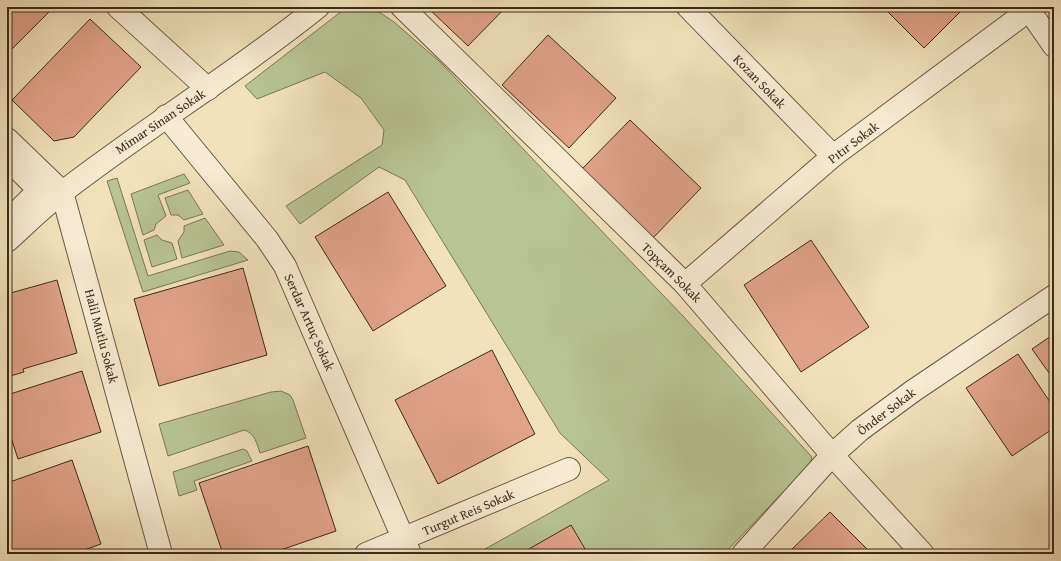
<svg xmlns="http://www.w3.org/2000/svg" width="1061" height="561" font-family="'Gentium Book Plus',serif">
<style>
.green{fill:#b8c492;stroke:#7a7756}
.building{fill:#e1a388;stroke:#3b2a1a}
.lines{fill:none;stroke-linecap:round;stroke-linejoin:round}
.street-casing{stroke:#695842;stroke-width:24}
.street{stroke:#f7ecd3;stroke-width:22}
.labels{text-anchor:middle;stroke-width:3.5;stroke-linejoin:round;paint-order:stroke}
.street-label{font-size:13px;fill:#3b2a1a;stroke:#f7ecd3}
</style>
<rect width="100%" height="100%" fill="#f2e2bb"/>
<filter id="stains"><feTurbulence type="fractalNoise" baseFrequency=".005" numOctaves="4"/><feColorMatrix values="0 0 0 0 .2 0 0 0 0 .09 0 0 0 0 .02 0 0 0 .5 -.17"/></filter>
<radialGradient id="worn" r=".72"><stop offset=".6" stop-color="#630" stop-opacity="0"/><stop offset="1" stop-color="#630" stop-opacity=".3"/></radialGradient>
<!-- green -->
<g class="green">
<path d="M 347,7 L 368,7 L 376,10 L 394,22 L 440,62 L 683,316 L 812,457 L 810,464 L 724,554 L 476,554 L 609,480 L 560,433 L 405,180 L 379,167 L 300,224 L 286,206 L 382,145 L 384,130 L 361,98 L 325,72 L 257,99 L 245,86 Z"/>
<path d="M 184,174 L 190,183 L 158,195 L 166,216 L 156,224 L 154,230 L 143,235 L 131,194 Z"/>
<path d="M 117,178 L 148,276 L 230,251 L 239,252 L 248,260 L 143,292 L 107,181 Z"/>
<path d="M 188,190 L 203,214 L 184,220 L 178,215 L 171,215 L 165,198 Z"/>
<path d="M 205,218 L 224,245 L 182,258 L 178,241 L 184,232 L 184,226 Z"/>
<path d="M 157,235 L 162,240 L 172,243 L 177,259 L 152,267 L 144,240 Z"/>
<path d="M 281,391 L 290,395 L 293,400 L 306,438 L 260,453 C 257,444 255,433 244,430 L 168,456 L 159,424 L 271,392 Z"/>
<path d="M 243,449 L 247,451 L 252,461 L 194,481 L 197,490 L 179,496 L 173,472 Z"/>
</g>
<!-- building -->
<g class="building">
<path d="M 7,7 L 54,7 L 7,54 Z"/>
<path d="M 427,7 L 506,7 L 468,46 Z"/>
<path d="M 883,7 L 965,7 L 924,48 Z"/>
<path d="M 90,19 L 141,67 L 74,137 L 54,141 L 12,100 Z"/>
<path d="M 548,35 L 616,98 L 569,148 L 502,85 Z"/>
<path d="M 630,120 L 701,188 L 653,238 L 582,169 Z"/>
<path d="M 388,192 L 446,286 L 373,331 L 315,237 Z"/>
<path d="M 811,240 L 869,327 L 801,372 L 744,285 Z"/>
<path d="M 243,268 L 267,355 L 159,386 L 134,299 Z"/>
<path d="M 57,280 L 77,353 L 23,369 L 24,372 L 7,377 L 7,294 Z"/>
<path d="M 1054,334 L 1054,380 L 1032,349 Z"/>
<path d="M 492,350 L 535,434 L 438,484 L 395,400 Z"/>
<path d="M 1018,354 L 1054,408 L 1054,428 L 1012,456 L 966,388 Z"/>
<path d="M 82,371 L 101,432 L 18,459 L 7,425 L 7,395 Z"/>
<path d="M 308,446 L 336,531 L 269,554 L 223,554 L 199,483 Z"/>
<path d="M 72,460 L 101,544 L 73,554 L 7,554 L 7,483 Z"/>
<path d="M 830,512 L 872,554 L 787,554 Z"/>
<path d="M 571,525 L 588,554 L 520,554 Z"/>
</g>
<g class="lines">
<defs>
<g id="street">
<path d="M 118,7 L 208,89"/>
<path d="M 402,7 L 685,284 L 832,455 L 923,554"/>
<path d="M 688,7 L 833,156"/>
<path d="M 1027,7 L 1054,46"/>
<path d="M 166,116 L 267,239 L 285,266 L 410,554"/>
<path d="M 7,139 L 62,192 L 161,554"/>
<path d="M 7,222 L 34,195 L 36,187 L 16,167"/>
<path d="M 7,241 C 26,224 44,206 64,191 C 147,127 236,73 318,7"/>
<path d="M 685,284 L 833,156 L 1033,7"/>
<path d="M 366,554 L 569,469"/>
<path d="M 743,554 L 832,455 L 860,430 L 913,391 L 1054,296"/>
</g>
</defs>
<!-- street casing -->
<use href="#street" class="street-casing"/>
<!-- street -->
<use href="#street" class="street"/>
</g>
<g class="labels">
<!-- street labels -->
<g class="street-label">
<text transform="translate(760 81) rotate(46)" y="5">Kozan Sokak</text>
<text transform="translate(160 121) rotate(-34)" y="5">Mimar Sinan Sokak</text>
<text transform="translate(853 142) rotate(-37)" y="5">Pıtır Sokak</text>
<text transform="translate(672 272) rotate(45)" y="5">Topçam Sokak</text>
<text transform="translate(310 322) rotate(66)" y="5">Serdar Artuç Sokak</text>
<text transform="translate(102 336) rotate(75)" y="5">Halil Mutlu Sokak</text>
<text transform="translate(886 411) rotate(-37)" y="5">Önder Sokak</text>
<text transform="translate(468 512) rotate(-23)" y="5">Turgut Reis Sokak</text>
</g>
</g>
<!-- margin -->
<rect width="1061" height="561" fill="none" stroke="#f2e2bb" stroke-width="24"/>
<rect x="8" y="8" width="1045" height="545" fill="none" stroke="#3b2a1a" stroke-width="2"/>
<rect x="12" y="12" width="1037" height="537" fill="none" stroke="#3b2a1a"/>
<rect width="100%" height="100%" filter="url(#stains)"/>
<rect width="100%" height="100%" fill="url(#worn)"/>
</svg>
